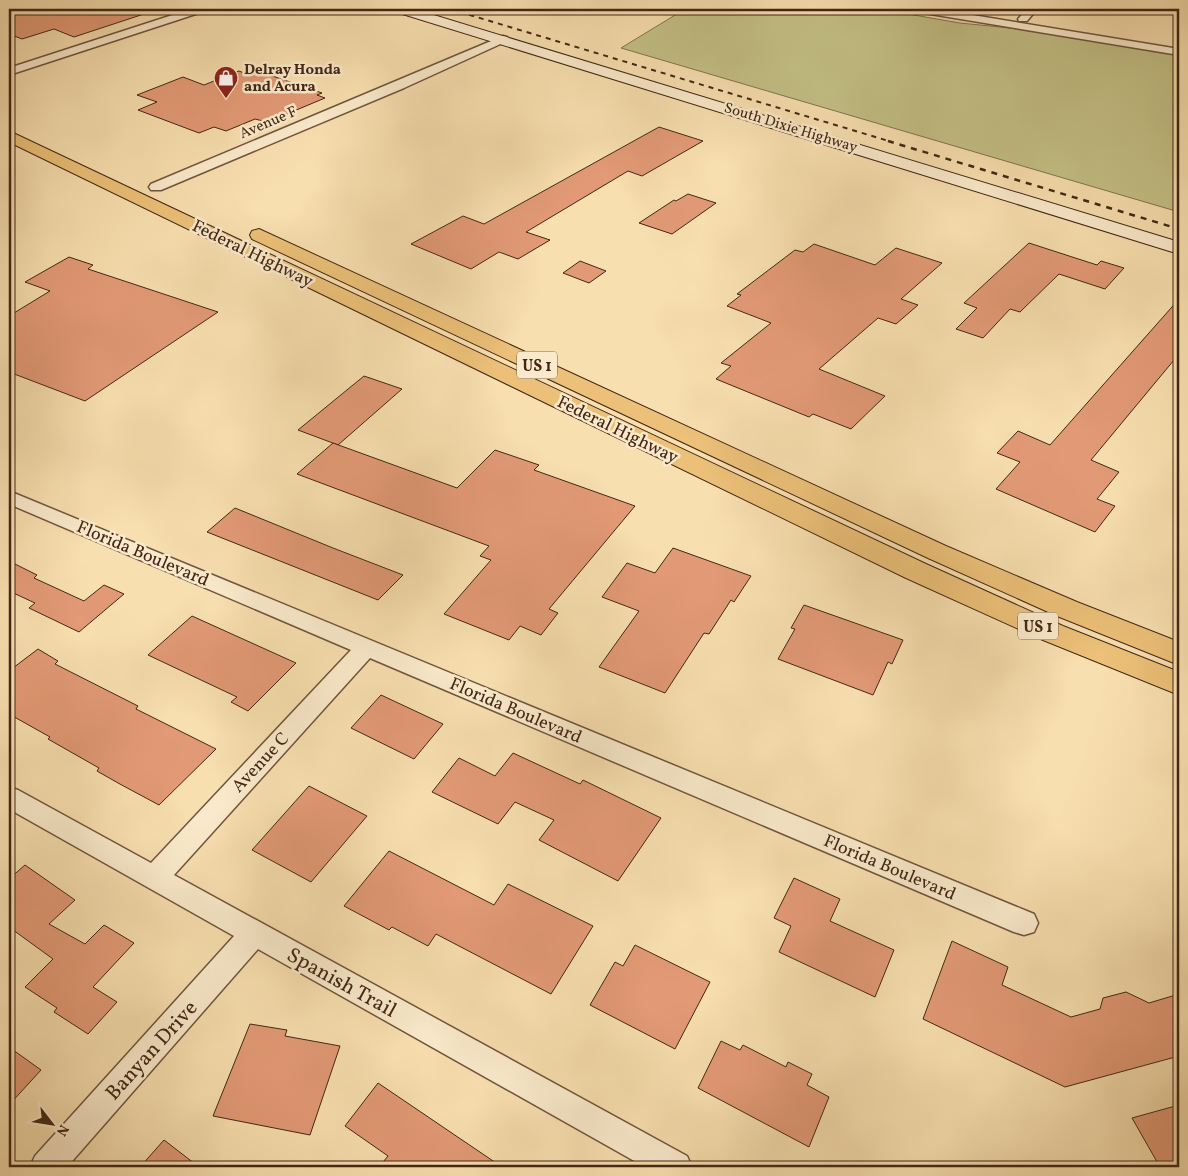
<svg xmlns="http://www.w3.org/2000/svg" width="1188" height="1176" font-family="Vollkorn,serif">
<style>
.green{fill:#c3c086;stroke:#82744e}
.building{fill:#e29a76;stroke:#422716}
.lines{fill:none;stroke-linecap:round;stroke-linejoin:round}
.street-casing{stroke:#70553c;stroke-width:3}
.secondary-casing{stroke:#422716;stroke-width:2}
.primary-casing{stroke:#422716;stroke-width:2}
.street{fill:#faeacb;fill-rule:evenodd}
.secondary{fill:#faeacb;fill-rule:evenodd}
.primary{fill:#ecc078;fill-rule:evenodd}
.rail-far1{stroke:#422716;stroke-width:2;stroke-dasharray:5 5;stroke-linecap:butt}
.rail{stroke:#422716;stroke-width:2.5;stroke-dasharray:6 6;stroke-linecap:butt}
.labels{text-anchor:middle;stroke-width:5;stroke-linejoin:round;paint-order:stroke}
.far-poi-label{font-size:15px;font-weight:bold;fill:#422716;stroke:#faeacb;text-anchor:start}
.far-street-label{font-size:15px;fill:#422716;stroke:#faeacb}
.shield{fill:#faeacb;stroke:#79624c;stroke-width:1}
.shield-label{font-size:16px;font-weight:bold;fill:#422716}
.street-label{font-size:18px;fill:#422716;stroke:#faeacb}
.near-street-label{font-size:21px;fill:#422716;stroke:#faeacb}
</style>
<rect width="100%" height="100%" fill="#f8dfaf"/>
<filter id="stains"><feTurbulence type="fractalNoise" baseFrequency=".004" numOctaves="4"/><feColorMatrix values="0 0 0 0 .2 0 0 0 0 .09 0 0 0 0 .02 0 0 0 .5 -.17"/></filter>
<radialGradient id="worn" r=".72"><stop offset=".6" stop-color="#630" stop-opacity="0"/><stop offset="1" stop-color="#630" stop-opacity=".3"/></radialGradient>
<!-- green -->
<path class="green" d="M 685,9 L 879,9 L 960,23 L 1010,28 L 1179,54 L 1179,212 L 621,48 Z"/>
<!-- building -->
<g class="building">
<path d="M 9,9 L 149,9 L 150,12 L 74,37 L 54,29 L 22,39 L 9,34 Z"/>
<path d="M 252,69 L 322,93 L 317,95 L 325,98 L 282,116 L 279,115 L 263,121 L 255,119 L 226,131 L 214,127 L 199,133 L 138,110 L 157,102 L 137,95 L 183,77 L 204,85 L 239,71 L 244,73 Z"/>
<path d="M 659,127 L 703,141 L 642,176 L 628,171 L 526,232 L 550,240 L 518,259 L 499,252 L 471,269 L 411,244 L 463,216 L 484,224 Z"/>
<path d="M 688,194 L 716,203 L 672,234 L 639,223 L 674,200 L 676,201 Z"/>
<path d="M 1029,243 L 1097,265 L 1101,261 L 1124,268 L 1105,289 L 1059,274 L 1020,312 L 1010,309 L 983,338 L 956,329 L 977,308 L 964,303 Z"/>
<path d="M 814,244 L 875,265 L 896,248 L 942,263 L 901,299 L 918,305 L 896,324 L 878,318 L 819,369 L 885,396 L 851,429 L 813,414 L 809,417 L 716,379 L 731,366 L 721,363 L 771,323 L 727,306 L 741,295 L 737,294 L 795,250 L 803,252 Z"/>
<path d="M 69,257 L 93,265 L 88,269 L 218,312 L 85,401 L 9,372 L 9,316 L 50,291 L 25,282 Z"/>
<path d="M 580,261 L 606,271 L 589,283 L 563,273 Z"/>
<path d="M 1179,299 L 1179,354 L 1091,460 L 1119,472 L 1097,499 L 1115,506 L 1095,532 L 996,489 L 1020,462 L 997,453 L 1018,431 L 1050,445 Z"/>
<path d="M 364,376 L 402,389 L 338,445 L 298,430 Z"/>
<path d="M 333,443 L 457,488 L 495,450 L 539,465 L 534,470 L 635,506 L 549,609 L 558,613 L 541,635 L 520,626 L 509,640 L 444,614 L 491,560 L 480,556 L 489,546 L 297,474 Z"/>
<path d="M 235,508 L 333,548 L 403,575 L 378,600 L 207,532 Z"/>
<path d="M 673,548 L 751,576 L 734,602 L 731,600 L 709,634 L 704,633 L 665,693 L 599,667 L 639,611 L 602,597 L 627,563 L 655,573 Z"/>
<path d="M 9,561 L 37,575 L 34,578 L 84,601 L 104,585 L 124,594 L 79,632 L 29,608 L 35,603 L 9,591 Z"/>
<path d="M 804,605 L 903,640 L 892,664 L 888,662 L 873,695 L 778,659 L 795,629 L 791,628 Z"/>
<path d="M 192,616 L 296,663 L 248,711 L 231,702 L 237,697 L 148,655 Z"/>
<path d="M 38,649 L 58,661 L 55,664 L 138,706 L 136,709 L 216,749 L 159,805 L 118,783 L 97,771 L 99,768 L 48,739 L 50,737 L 9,714 L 9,671 Z"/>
<path d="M 381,695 L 443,724 L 414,759 L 351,728 Z"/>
<path d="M 513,753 L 580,784 L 583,780 L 661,818 L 618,881 L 539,840 L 554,820 L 515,802 L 498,824 L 432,792 L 459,758 L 495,776 Z"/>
<path d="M 309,786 L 367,816 L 311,882 L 252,850 Z"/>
<path d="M 389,851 L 494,905 L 508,884 L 593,926 L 551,994 L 436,934 L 428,946 L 392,927 L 389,930 L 344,906 Z"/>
<path d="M 25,865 L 75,900 L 49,924 L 85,944 L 104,925 L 134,943 L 93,987 L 117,1002 L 88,1034 L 54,1012 L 57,1008 L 25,987 L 53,959 L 9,927 L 9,879 Z"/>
<path d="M 794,878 L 840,899 L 830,921 L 894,950 L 875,997 L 779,952 L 791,926 L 774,918 Z"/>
<path d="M 952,941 L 1008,967 L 1002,985 L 1071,1017 L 1100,1009 L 1103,998 L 1126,992 L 1149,1003 L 1179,994 L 1179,1056 L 1065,1087 L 923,1019 Z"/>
<path d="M 635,945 L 710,982 L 675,1049 L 590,1005 L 615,962 L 623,966 Z"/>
<path d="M 250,1024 L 287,1030 L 285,1036 L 340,1046 L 310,1135 L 213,1116 Z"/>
<path d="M 721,1041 L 740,1050 L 743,1045 L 786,1067 L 788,1062 L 812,1074 L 807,1085 L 829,1097 L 809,1147 L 698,1088 Z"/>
<path d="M 9,1047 L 41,1070 L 9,1105 Z"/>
<path d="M 378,1083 L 502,1167 L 379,1167 L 388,1156 L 345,1126 Z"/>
<path d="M 1179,1105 L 1179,1167 L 1160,1167 L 1132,1118 Z"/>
<path d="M 164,1140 L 199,1167 L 140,1167 Z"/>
</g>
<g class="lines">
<defs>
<g id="street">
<path d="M 191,9 L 206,9 L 205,11 L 9,75 L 9,68 Z"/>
<path d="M 913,9 L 936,9 L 1179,49 L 1179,55 L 918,12 Z"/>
<path d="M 1027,9 L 1037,9 L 1027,21 L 1019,21 L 1018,19 Z"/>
<path d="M 503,36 L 507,37 L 509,39 L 507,41 L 404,88 L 161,190 L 151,190 L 149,187 L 151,184 Z"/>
<path d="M 9,491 L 1034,914 L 1038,923 L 1034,932 L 1024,935 L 1014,932 L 370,658 L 174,875 L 687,1156 L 692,1167 L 645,1167 L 258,949 L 67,1167 L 30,1167 L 35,1156 L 234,936 L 9,809 L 9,787 L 18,790 L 151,863 L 351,650 L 9,504 Z"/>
</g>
<path id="secondary" d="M 394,9 L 414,9 L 1179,242 L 1179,254 L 396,12 Z"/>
<g id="primary">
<path d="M 9,131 L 926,564 L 1063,626 L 1179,672 L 1179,695 L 1043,640 L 906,578 L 9,142 Z"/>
<path d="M 259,229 L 946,546 L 1077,602 L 1179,642 L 1179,665 L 1057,616 L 928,558 L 252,239 L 250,235 L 252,231 Z"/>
</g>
</defs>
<!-- street casing -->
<use href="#street" class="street-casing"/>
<!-- secondary casing -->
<use href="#secondary" class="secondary-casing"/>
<!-- primary casing -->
<use href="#primary" class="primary-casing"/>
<!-- street -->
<use href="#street" class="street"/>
<!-- secondary -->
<use href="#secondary" class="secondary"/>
<!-- primary -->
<use href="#primary" class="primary"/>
<!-- rail-far1 -->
<path class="rail-far1" d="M 450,9 L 892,142"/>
<!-- rail -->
<path class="rail" d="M 888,141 L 1179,229"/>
</g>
<!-- icons -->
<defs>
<symbol id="shop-pin" viewBox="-11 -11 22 30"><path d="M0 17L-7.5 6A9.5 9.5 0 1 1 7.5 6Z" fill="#8f2418" stroke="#faeacb"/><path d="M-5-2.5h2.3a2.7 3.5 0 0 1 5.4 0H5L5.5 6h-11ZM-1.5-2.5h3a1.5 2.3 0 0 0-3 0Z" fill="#fff"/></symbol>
</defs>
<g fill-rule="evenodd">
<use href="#shop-pin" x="212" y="64" width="28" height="38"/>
</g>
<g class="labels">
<!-- far-poi labels -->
<g class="far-poi-label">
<text x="244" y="74">Delray Honda<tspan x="244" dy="17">and Acura</tspan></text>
</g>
<!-- far-street labels -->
<g class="far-street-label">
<text transform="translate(268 122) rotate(-23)" y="5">Avenue F</text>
<text transform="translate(791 127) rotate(17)" y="5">South Dixie Highway</text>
</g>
<!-- shield labels -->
<g class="shield">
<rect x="517" y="351.5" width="40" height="27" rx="4"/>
<rect x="1018" y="612.5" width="40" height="27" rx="4"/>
</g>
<g class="shield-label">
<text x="537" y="371">US 1</text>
<text x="1038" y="632">US 1</text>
</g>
<!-- street labels -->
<g class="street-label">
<text transform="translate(253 253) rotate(26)" y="6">Federal Highway</text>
<text transform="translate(618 429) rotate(26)" y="6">Federal Highway</text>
<text transform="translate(143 553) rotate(23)" y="6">Florida Boulevard</text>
<text transform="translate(516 710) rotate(23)" y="6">Florida Boulevard</text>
<text transform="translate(260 762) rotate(-47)" y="6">Avenue C</text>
<text transform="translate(890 867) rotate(23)" y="6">Florida Boulevard</text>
</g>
<!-- near-street labels -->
<g class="near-street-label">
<text transform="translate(342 982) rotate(29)" y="7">Spanish Trail</text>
<text transform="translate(151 1050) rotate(-48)" y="7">Banyan Drive</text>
</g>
</g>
<!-- margin -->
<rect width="1188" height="1176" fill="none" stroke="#f8dfaf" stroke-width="30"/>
<rect x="10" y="10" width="1168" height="1156" fill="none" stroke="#422716" stroke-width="2.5"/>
<rect x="15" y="15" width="1158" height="1146" fill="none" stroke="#422716"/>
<!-- north arrow -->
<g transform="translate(52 1124) rotate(121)" stroke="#faeacb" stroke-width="4" paint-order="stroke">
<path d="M0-4L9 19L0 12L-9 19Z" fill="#422716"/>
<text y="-8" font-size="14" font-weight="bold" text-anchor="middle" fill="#422716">N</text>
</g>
<rect width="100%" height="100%" filter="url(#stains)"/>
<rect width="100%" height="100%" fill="url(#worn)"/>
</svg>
